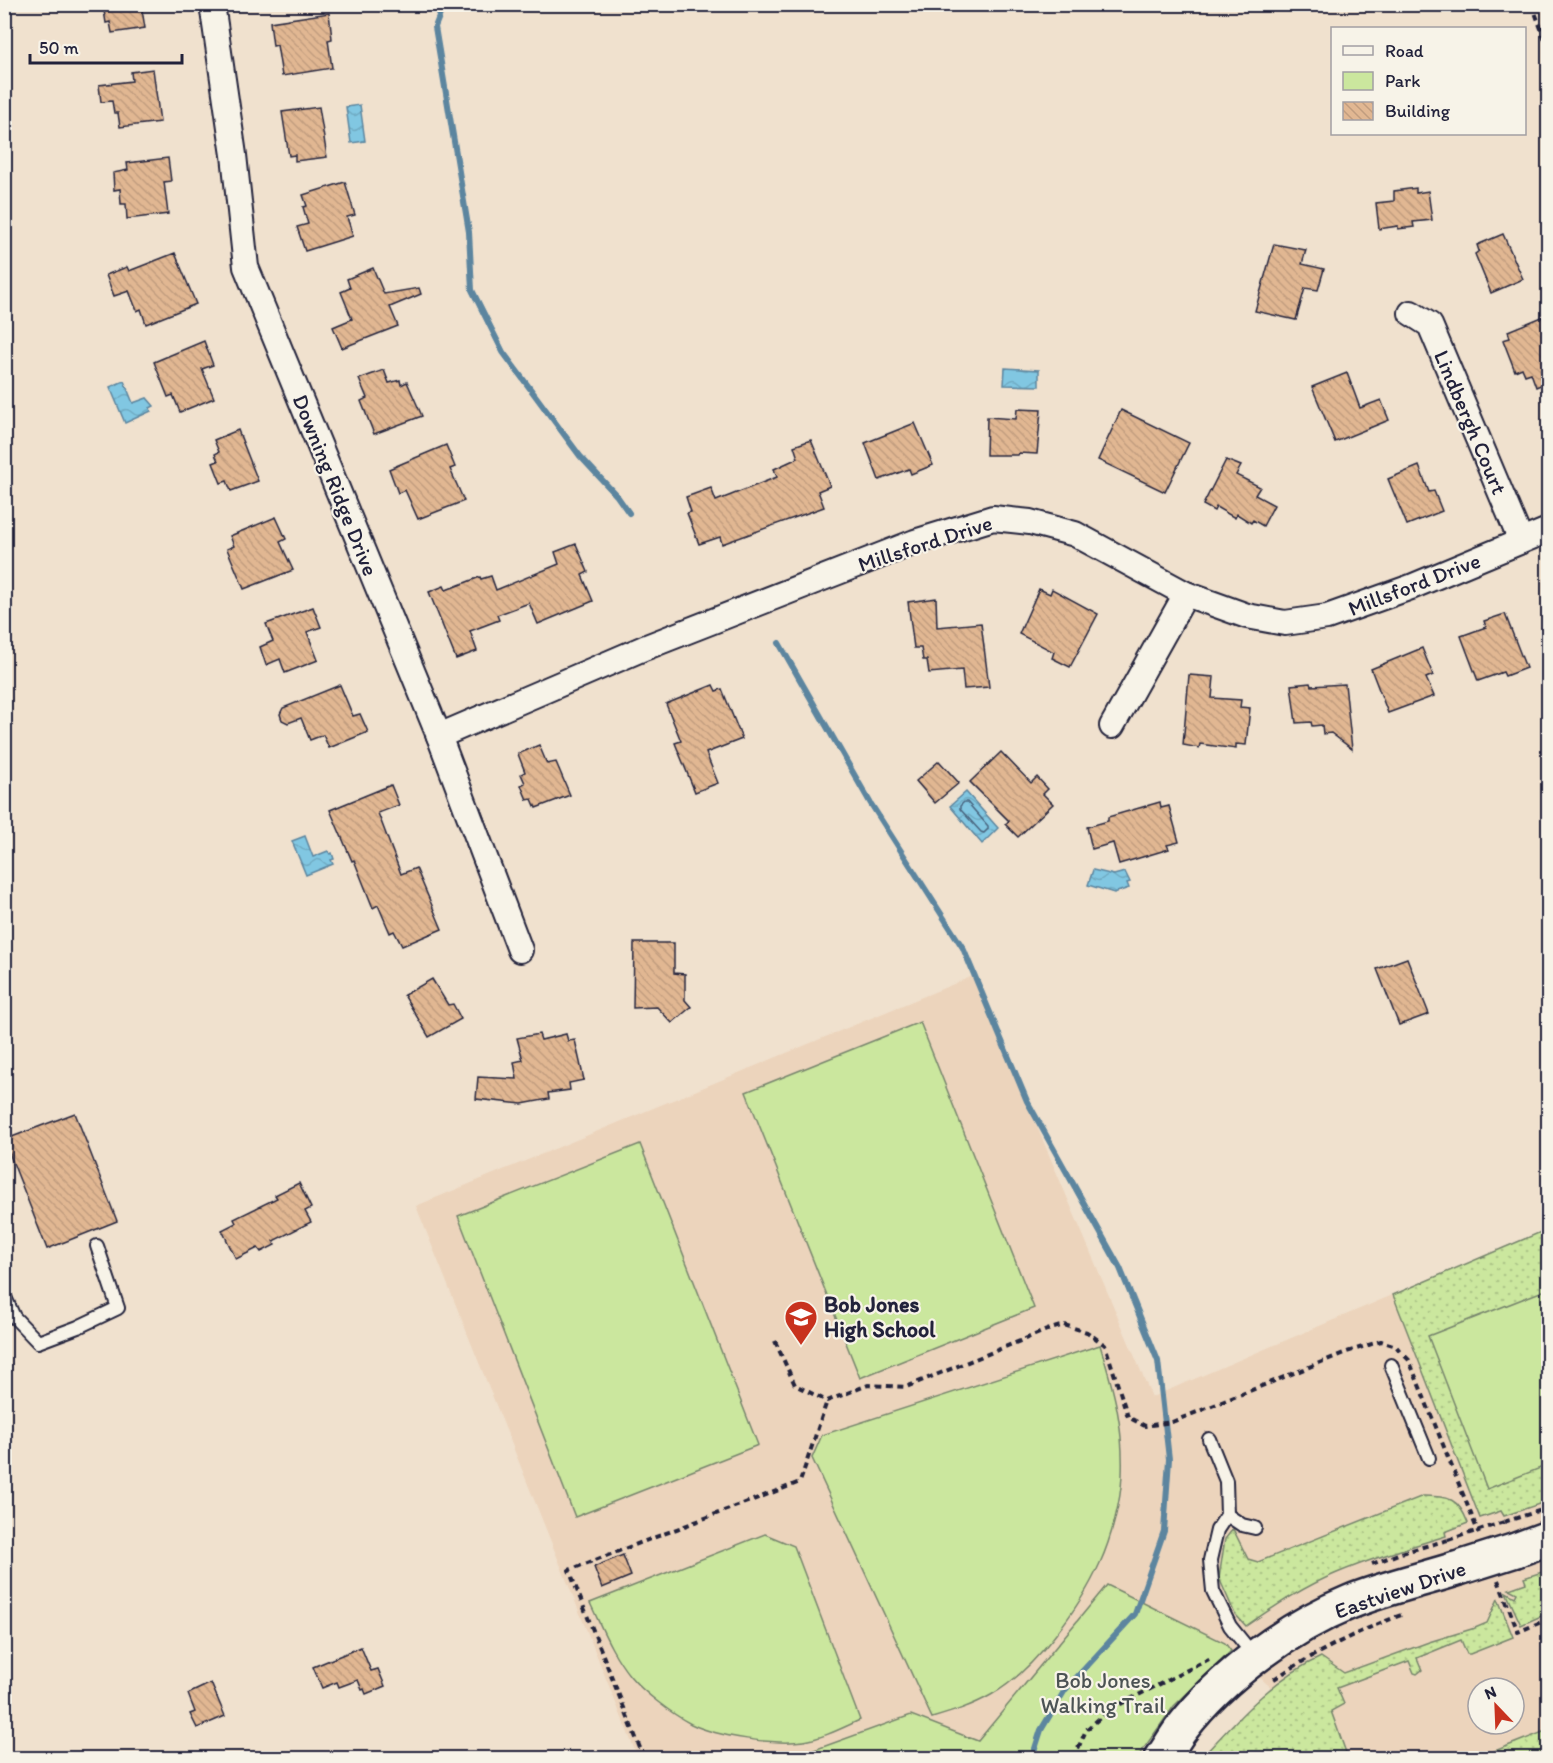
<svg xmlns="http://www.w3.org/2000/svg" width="1553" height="1763" font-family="Itim,sans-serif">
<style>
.built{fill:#ecd4bc;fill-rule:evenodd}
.grass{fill:url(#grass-dots);stroke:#76846c;stroke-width:1.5}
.park{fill:#cbe79e;stroke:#76846c;stroke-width:1.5}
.water{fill:url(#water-waves);stroke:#5b859f;stroke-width:1.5}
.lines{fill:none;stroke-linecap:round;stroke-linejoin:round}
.shore{stroke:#48647e;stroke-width:1.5}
.stream{stroke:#5b859f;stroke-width:6}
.building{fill:url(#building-back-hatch);stroke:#22223b;stroke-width:1.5}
.lane-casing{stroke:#22223b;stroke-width:16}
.street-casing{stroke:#22223b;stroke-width:28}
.secondary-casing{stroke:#22223b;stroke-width:38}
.path{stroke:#22223b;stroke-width:4;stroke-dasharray:6 4.5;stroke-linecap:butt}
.lane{stroke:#f7f3e8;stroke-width:12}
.street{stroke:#f7f3e8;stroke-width:24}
.secondary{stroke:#f7f3e8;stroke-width:33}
.secondary-bridge-casing{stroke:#22223b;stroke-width:38;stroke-linecap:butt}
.path-bridge{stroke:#22223b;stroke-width:4;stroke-dasharray:6 4.5;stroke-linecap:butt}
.secondary-bridge{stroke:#f7f3e8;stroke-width:33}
.labels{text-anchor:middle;stroke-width:4.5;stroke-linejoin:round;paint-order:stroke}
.street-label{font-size:22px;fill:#22223b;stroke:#f7f3e8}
.poi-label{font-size:22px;font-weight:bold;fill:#22223b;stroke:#f7f3e8;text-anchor:start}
.park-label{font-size:22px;fill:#4c5354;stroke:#f7f3e8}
</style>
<defs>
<pattern id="grass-dots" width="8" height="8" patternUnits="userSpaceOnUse" patternTransform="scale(1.5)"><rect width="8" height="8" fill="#cbe79e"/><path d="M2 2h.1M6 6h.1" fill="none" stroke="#aec689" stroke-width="1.8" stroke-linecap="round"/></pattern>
<pattern id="water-waves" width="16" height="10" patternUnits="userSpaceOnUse" patternTransform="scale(1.5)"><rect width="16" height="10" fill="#81c7e2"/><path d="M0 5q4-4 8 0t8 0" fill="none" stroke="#6fabc3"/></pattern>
<pattern id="building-back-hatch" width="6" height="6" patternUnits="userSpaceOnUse" patternTransform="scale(1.5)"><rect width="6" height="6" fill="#e1b792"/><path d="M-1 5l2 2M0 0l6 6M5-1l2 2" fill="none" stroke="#c19d7f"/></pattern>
</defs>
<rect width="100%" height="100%" fill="#f0e1ce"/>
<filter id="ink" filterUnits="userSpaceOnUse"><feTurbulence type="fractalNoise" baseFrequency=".0167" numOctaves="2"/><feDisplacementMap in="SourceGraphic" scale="12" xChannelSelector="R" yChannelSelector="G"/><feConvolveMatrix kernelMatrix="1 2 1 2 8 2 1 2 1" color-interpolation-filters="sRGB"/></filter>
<g filter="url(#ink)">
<!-- built -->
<path class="built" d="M 973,976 L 1152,1397 L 1548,1229 L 1548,1758 L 1216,1758 L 1278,1694 L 1231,1651 L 1225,1643 L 1107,1585 L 978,1741 L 911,1715 L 792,1758 L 638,1758 L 416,1206 ZM 1478,1688 L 1514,1688 L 1514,1724 L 1478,1724 Z"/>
<!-- grass -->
<g class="grass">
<path d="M 1548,1229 L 1548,1501 L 1504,1516 L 1501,1511 L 1480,1518 L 1393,1295 Z"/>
<path d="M 1423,1496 C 1449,1497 1458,1497 1468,1523 L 1445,1532 L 1446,1536 C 1409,1547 1373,1558 1337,1573 C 1305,1586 1275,1606 1246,1626 L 1235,1614 L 1219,1578 L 1225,1539 L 1233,1529 L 1248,1559 L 1258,1562 Z"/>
<path d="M 1548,1570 L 1548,1613 L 1521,1625 L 1506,1592 L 1515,1597 L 1517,1593 L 1509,1589 L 1526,1583 L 1524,1578 Z"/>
<path d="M 1498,1599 L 1513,1637 L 1470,1654 L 1467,1654 L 1461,1640 L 1417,1658 L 1422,1670 L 1417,1674 L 1414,1673 L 1409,1661 L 1337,1688 L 1344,1704 L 1331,1711 L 1348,1758 L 1201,1758 C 1237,1720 1271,1679 1321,1657 L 1344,1673 L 1429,1642 L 1475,1628 L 1487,1623 Z"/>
<path d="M 1548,1730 L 1548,1758 L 1477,1758 Z"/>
</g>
<!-- park -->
<g class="park">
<path d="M 920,1022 L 1034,1308 L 860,1378 L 746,1092 Z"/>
<path d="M 640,1144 L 758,1445 L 575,1517 L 458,1216 Z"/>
<path d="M 1548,1289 L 1548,1465 L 1487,1489 L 1428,1336 Z"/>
<path d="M 1100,1345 C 1114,1391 1124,1427 1122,1475 C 1121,1501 1111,1539 1100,1563 C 1081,1606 1033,1672 991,1695 C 972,1706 952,1712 932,1718 L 812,1458 L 822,1435 Z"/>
<path d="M 765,1534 L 794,1546 L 860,1720 C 842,1728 823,1738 804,1741 C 775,1745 718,1737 691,1724 C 672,1714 643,1692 630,1676 C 612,1654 602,1628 590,1603 Z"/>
<path d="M 1107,1585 L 1225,1643 L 1231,1651 L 1174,1706 L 1137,1758 L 792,1758 L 911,1715 L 978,1741 Z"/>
</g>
<!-- water -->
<g class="water">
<path d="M 360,105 L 365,141 L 351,143 L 346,107 Z"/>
<path d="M 1005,368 L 1039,370 L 1039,386 L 1004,385 Z"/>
<path d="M 124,381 L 133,403 L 147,398 L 154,406 L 150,408 L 151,411 L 125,423 L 110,387 Z"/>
<path d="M 966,792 L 998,828 L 982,844 L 950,806 Z"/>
<path d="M 305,836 L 313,857 L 328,851 L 330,854 L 332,853 L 334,859 L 331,860 L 333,864 L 306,875 L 292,841 Z"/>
<path d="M 1093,870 L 1114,875 L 1125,872 L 1130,882 L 1127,883 L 1129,888 L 1114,893 L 1088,885 Z"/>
</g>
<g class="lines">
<!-- shore -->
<path class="shore" d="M 964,802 L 967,802 L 988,826 L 988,829 L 984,833 L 981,832 L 960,809 L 960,806 Z"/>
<!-- stream -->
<g class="stream">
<path d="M 444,4 L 435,27 L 469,232 L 472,290 L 503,352 L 580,456 L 617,496 L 629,513"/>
<path d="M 779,643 L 871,804 L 963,948 L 1027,1101 L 1120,1268 L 1158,1361 L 1169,1459 L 1164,1531 L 1135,1614 L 1065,1690 L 1041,1730 L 1032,1758"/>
</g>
</g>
<!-- building -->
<g class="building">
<path d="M 103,4 L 141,4 L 145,28 L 112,33 L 110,22 L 106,23 Z"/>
<path d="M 329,13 L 332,39 L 328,40 L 332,68 L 282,76 L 277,45 L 273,46 L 270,22 Z"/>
<path d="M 153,69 L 160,122 L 120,127 L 118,113 L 114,113 L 112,101 L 101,102 L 99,85 L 132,81 L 131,72 Z"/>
<path d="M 319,107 L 327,157 L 295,161 L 295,155 L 289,156 L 282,112 Z"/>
<path d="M 168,158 L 171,181 L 164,182 L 168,214 L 127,219 L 126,204 L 121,204 L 120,189 L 114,190 L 113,173 L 128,170 L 127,163 Z"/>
<path d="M 345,182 L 355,215 L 347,217 L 353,236 L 305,251 L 297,227 L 308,224 L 303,207 L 307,206 L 303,195 Z"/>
<path d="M 1416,188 L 1416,193 L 1428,191 L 1432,220 L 1413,222 L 1414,227 L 1398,229 L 1398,226 L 1379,229 L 1376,203 L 1394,201 L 1394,191 Z"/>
<path d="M 1503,234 L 1523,279 L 1491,293 L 1475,254 L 1479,251 L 1477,245 Z"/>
<path d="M 1274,244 L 1306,250 L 1302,264 L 1324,269 L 1318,290 L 1305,288 L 1296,320 L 1255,311 Z"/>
<path d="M 175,253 L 196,304 L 146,324 L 141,309 L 137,311 L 129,291 L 114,296 L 106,275 L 127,267 L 129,271 Z"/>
<path d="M 373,268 L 384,294 L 419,288 L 421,294 L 390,307 L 398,326 L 342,348 L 333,327 L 352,319 L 341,292 L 350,288 L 347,279 Z"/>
<path d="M 1542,317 L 1548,331 L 1548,382 L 1536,387 L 1531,373 L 1525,375 L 1522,368 L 1515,371 L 1503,340 L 1510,338 L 1508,331 Z"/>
<path d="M 204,341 L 213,365 L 202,369 L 214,398 L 180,412 L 173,395 L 168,397 L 154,362 Z"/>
<path d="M 384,370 L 389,383 L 400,380 L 401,385 L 407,382 L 422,416 L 374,434 L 361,401 L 367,398 L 359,379 Z"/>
<path d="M 1347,373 L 1360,408 L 1381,400 L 1389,420 L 1335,442 L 1312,387 Z"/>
<path d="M 1017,409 L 1041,410 L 1037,454 L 1019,453 L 1018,455 L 986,455 L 987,417 L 1016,419 Z"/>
<path d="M 1121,410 L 1189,443 L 1165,492 L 1098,460 Z"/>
<path d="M 915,423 L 933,465 L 911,474 L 909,469 L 879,480 L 865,443 Z"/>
<path d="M 238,430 L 258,481 L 231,491 L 227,481 L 221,483 L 213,463 L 218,461 L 215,454 L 219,452 L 214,440 Z"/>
<path d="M 811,440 L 830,486 L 818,491 L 824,507 L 722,544 L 720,537 L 699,544 L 687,513 L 691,512 L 686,497 L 711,488 L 716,501 L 777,477 L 774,469 L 798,458 L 794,446 Z"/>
<path d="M 446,445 L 455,467 L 450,469 L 464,501 L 418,519 L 405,490 L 398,493 L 389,469 Z"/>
<path d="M 1226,460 L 1241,466 L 1236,475 L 1260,487 L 1255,495 L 1274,505 L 1263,526 L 1253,520 L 1251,523 L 1237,514 L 1235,518 L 1216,507 L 1214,511 L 1203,505 Z"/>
<path d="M 1419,466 L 1429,492 L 1434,491 L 1442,511 L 1407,525 L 1388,479 Z"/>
<path d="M 276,517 L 286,539 L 280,542 L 293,570 L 244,589 L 227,549 L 234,546 L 230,536 Z"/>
<path d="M 576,544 L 588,572 L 582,575 L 593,601 L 538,624 L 529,603 L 497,615 L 499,620 L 470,631 L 477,651 L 456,659 L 429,592 L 444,586 L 446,590 L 480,577 L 481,579 L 491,576 L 496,590 L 559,564 L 555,552 Z"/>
<path d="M 1039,589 L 1050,594 L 1052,589 L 1098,614 L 1070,667 L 1052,658 L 1054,652 L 1019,634 Z"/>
<path d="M 936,598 L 937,627 L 981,623 L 989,687 L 964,689 L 962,670 L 929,673 L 927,660 L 923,660 L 921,648 L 914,648 L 908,602 Z"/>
<path d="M 313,607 L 321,627 L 307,632 L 318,660 L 285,673 L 280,659 L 266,665 L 260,647 L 273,641 L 266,624 Z"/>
<path d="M 1505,614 L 1526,668 L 1505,676 L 1503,672 L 1478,681 L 1461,636 L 1486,627 L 1484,621 Z"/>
<path d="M 1422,648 L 1433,675 L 1426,678 L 1434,696 L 1388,713 L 1371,669 Z"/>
<path d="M 1189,675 L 1214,677 L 1212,698 L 1241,700 L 1240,707 L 1250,708 L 1246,745 L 1236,744 L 1236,749 L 1200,744 L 1199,748 L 1183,745 Z"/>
<path d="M 1310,683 L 1311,686 L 1345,684 L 1352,749 L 1331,733 L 1323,734 L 1322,725 L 1312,726 L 1311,722 L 1296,723 L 1291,685 Z"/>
<path d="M 340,685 L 353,716 L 360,714 L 368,732 L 329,748 L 323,735 L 310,740 L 301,718 L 288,723 L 282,720 L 280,714 L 283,708 Z"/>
<path d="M 713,685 L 716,691 L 722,689 L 742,739 L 706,753 L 718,783 L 695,792 L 675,743 L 681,741 L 666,704 Z"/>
<path d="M 539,745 L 547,764 L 556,762 L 570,795 L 536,808 L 532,799 L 527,800 L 521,785 L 525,783 L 521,774 L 525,772 L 518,754 Z"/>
<path d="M 1001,752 L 1031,783 L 1037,777 L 1048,789 L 1043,794 L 1053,804 L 1018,837 L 1005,824 L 1009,821 L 970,782 Z"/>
<path d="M 939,761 L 959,783 L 935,803 L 916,781 Z"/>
<path d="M 391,785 L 399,805 L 378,813 L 401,874 L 416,868 L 442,929 L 402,946 L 394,931 L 390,933 L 378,905 L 373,908 L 354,860 L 352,861 L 330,810 Z"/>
<path d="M 1160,802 L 1161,808 L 1169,806 L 1179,842 L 1167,845 L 1169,849 L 1119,864 L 1113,843 L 1092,849 L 1087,827 L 1108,821 L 1108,817 Z"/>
<path d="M 634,943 L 674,943 L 674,973 L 685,974 L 685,1000 L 691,1007 L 672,1023 L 657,1007 L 633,1008 Z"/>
<path d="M 1407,958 L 1429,1014 L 1399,1025 L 1377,969 Z"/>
<path d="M 432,979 L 448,1005 L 453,1004 L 461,1019 L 429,1037 L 404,995 Z"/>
<path d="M 539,1034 L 541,1040 L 566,1034 L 568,1041 L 575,1040 L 584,1080 L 569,1083 L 570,1090 L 548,1093 L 549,1099 L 522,1104 L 476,1099 L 478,1077 L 517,1079 L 514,1062 L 523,1060 L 517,1038 Z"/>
<path d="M 75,1113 L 117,1221 L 47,1249 L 4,1140 Z"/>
<path d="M 299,1183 L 311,1208 L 305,1211 L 311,1222 L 273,1241 L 275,1245 L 261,1252 L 258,1248 L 236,1259 L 222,1230 L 236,1223 L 234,1219 L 277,1198 L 275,1195 Z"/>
<path d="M 623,1555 L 631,1576 L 602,1588 L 594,1567 Z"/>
<path d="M 361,1647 L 371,1671 L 378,1669 L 385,1686 L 366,1694 L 364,1689 L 362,1690 L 358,1680 L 339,1687 L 337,1682 L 322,1688 L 313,1667 Z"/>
<path d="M 211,1683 L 225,1716 L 197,1728 L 190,1714 L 195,1712 L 188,1694 Z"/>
</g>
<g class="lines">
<defs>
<g id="lane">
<path d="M 4,1295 L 14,1317 L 38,1342 L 78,1327 L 118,1308 L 97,1246"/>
<path d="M 1391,1365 L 1429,1458"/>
<path d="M 1209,1439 L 1226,1481 L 1227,1515 L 1217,1530 L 1210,1560 L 1213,1591 L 1230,1626 L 1255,1657"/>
<path d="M 1227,1515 L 1242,1525 L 1255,1528"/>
</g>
<g id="street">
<path d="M 212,4 L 234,155 L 246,267 L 439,736 L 520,950"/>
<path d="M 1411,313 L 1430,325 L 1521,541"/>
<path d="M 1112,726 L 1186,594"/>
<path d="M 439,736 L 644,648 L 915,542 L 993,518 L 1030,522 L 1075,534 L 1186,594 L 1247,616 L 1285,623 L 1327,617 L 1411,587 L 1548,530"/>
</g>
<g id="secondary">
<path d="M 1516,1550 L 1548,1538"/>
<path d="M 1162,1758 C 1169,1748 1175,1737 1182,1728 C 1223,1675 1289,1627 1350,1602 C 1384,1588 1421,1580 1456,1569"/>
</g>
</defs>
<!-- lane casing -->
<use href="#lane" class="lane-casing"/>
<!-- street casing -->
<use href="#street" class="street-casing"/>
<!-- secondary casing -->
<use href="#secondary" class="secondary-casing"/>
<!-- path -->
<g class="path">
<path d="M 1532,4 L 1548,48"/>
<path d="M 775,1341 L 795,1385 L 827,1401 L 868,1385 L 906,1387 L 1047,1330 L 1064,1325 L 1087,1332 L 1105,1345 L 1128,1417 L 1145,1426 L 1172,1422 L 1344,1353 L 1381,1341 L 1396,1346 L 1400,1351"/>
<path d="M 1405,1356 L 1409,1360 L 1479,1534"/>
<path d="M 1504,1522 L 1548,1508"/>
<path d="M 1372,1564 L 1401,1553 L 1448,1540"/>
<path d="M 1498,1580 L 1518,1632 L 1548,1619"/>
<path d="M 1274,1679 C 1315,1653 1357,1631 1404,1614"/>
<path d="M 644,1758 L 569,1570 L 800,1482 L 827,1401"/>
<path d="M 1074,1758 L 1086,1730 L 1109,1710 L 1209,1659"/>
</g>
<!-- lane -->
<use href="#lane" class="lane"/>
<!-- street -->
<use href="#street" class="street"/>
<!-- secondary -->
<use href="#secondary" class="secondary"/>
<defs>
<path id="secondary-bridge" d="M 1456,1569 L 1516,1550"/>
</defs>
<!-- secondary-bridge casing -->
<use href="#secondary-bridge" class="secondary-bridge-casing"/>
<!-- path-bridge -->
<path class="path-bridge" d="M 1448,1540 L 1504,1522"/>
<!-- secondary-bridge -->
<use href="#secondary-bridge" class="secondary-bridge"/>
</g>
</g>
<!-- icons -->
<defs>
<symbol id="school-pin" viewBox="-11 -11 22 30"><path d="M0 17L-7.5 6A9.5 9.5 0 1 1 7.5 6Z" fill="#c8321e" stroke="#f7f3e8"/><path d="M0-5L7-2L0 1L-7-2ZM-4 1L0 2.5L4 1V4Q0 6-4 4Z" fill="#fff"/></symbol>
</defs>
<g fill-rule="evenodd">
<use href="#school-pin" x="782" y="1298" width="38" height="52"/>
</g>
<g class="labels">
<!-- street labels -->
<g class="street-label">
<text transform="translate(1471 422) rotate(67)" y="8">Lindbergh Court</text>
<text transform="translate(336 485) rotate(68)" y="8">Downing Ridge Drive</text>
<text transform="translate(925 543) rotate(-18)" y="8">Millsford Drive</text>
<text transform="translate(1414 584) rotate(-21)" y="8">Millsford Drive</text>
<text transform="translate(1400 1589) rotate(-19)" y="8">Eastview Drive</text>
</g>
<!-- poi labels -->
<g class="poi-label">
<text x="824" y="1312">Bob Jones<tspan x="824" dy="25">High School</tspan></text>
</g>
<!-- park labels -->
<g class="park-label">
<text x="1103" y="1688">Bob Jones<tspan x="1103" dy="25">Walking Trail</tspan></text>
</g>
</g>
<!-- margin -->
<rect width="1553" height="1763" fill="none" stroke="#f7f3e8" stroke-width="24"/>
<rect x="12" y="12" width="1529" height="1739" fill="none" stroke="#22223b" stroke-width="2" filter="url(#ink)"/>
<!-- legend -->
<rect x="1331" y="27" width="195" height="108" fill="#f7f3e8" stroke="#a29fa3" stroke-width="1.5"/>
<rect x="1343" y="46" width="30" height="9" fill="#f7f3e8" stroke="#a29fa3" stroke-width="1.5"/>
<text x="1385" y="57" font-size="18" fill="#22223b">Road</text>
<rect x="1343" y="72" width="30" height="18" fill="#cbe79e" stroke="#a29fa3" stroke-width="1.5"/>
<text x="1385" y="87" font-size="18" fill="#22223b">Park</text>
<rect x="1343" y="102" width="30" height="18" fill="url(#building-back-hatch)" stroke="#a29fa3" stroke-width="1.5"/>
<text x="1385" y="117" font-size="18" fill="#22223b">Building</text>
<!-- north arrow -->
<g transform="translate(1496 1706) rotate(337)"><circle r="28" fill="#f7f3e8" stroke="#a29fa3" stroke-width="1.5"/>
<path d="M0-4.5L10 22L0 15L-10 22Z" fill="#c8321e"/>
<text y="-9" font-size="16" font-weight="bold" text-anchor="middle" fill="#22223b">N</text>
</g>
<!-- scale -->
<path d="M30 54v9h152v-9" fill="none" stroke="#22223b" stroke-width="3"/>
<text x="39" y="54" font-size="18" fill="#22223b" stroke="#f7f3e8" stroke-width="4.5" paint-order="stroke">50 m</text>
</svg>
